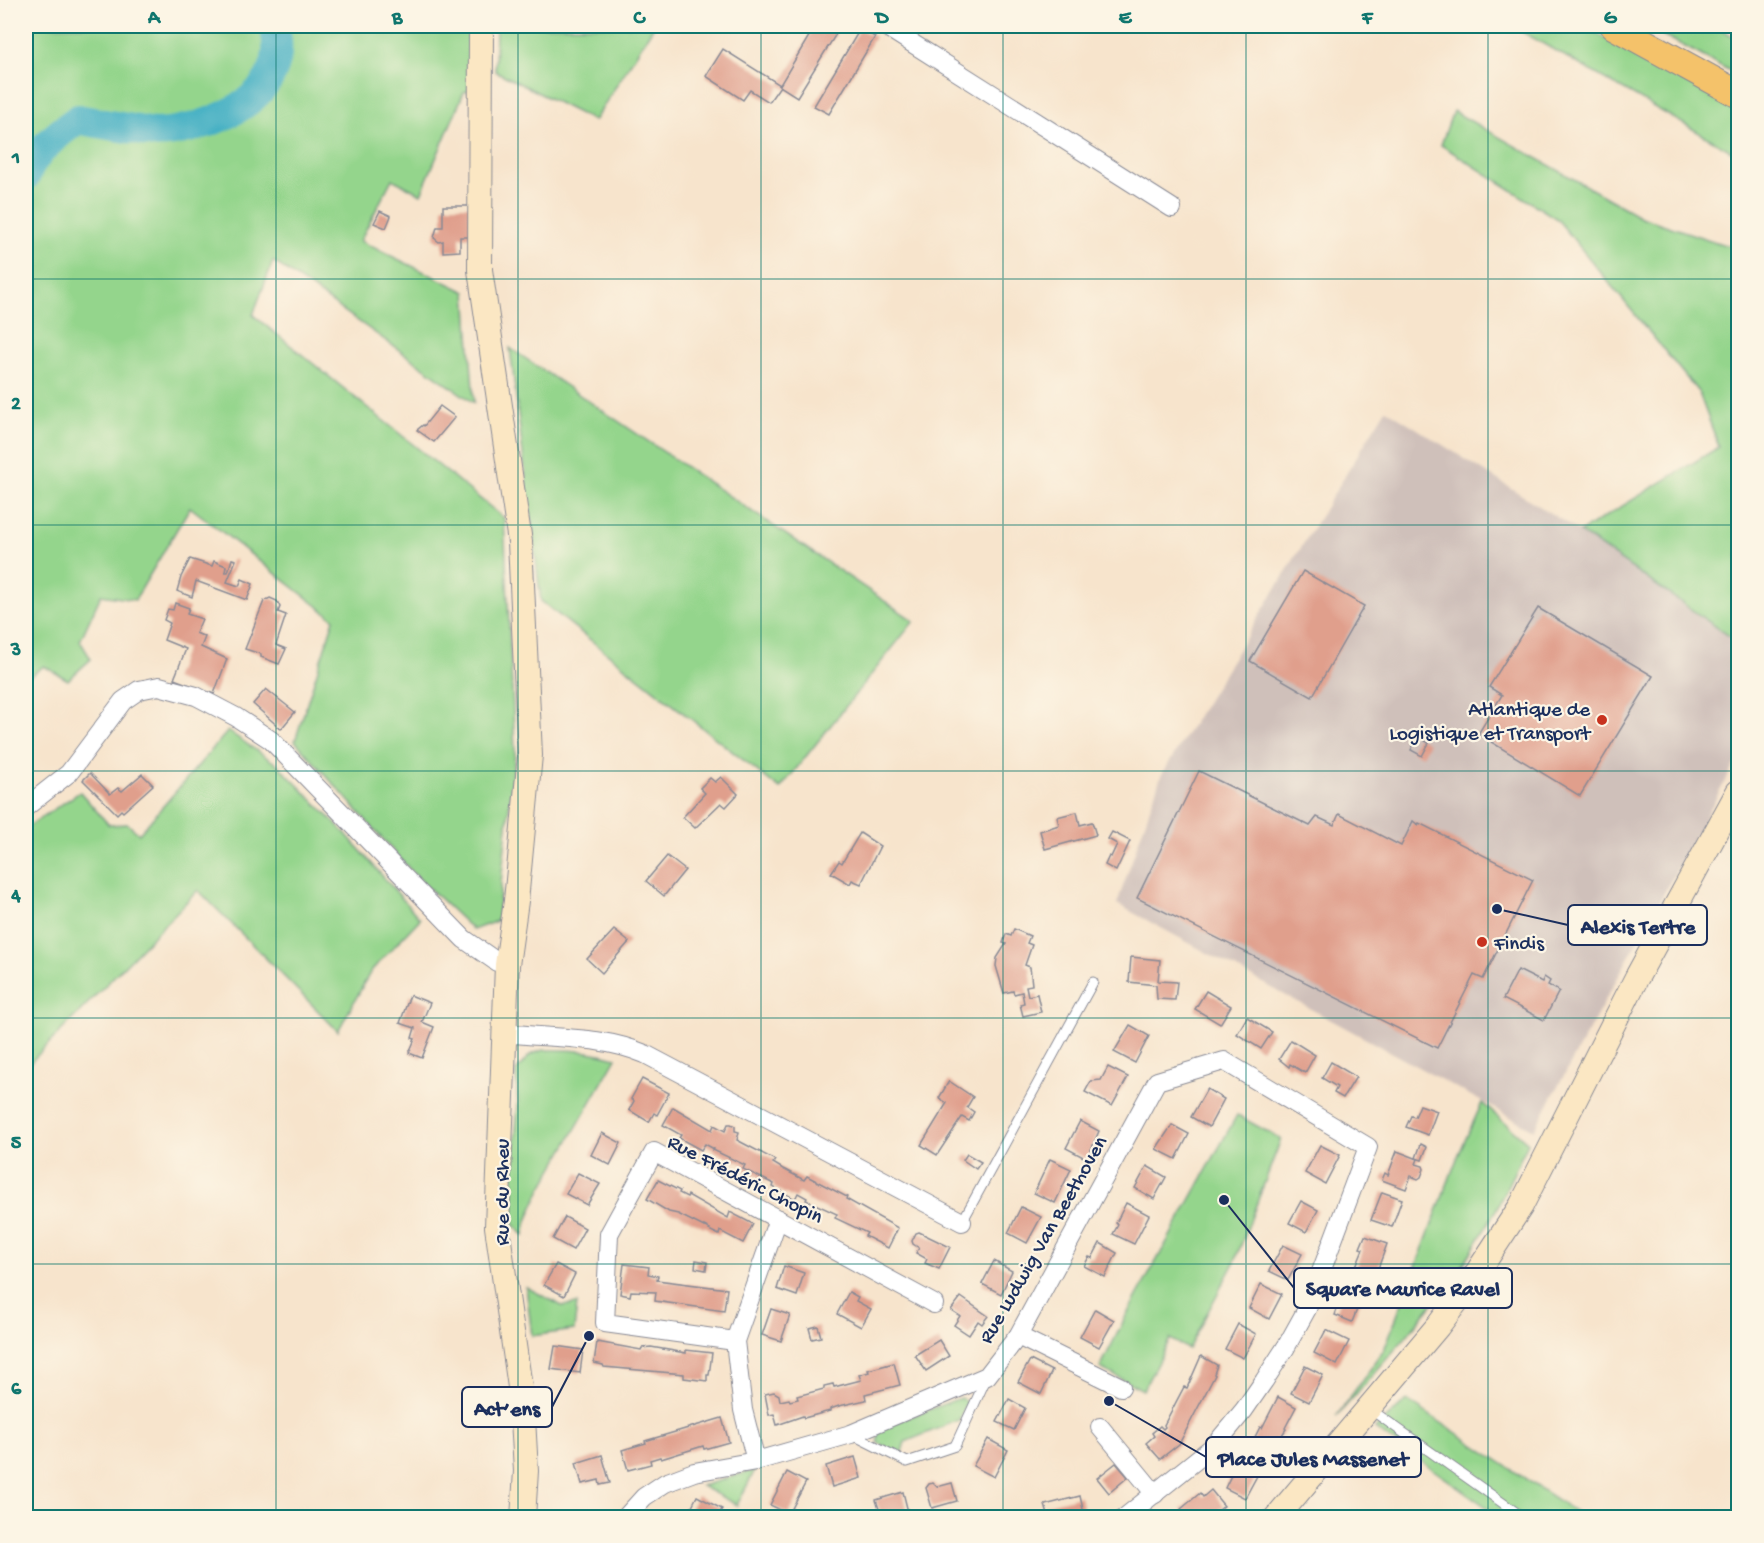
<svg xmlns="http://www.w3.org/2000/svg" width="1764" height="1543" font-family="'Gochi Hand',sans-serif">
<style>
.industrial{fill:#cfc0ba}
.green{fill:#94d58c;stroke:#588275;stroke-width:1.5}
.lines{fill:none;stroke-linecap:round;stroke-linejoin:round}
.river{stroke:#46b1c4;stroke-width:30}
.building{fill:#e09f8c}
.lane-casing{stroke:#898a95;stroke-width:11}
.street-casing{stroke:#898a95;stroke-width:20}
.secondary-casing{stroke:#898a95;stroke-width:26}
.primary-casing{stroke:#898a95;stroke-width:29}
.lane{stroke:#fff;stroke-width:9}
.street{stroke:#fff;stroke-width:18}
.secondary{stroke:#fbe7c3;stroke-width:24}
.primary{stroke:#f4c26a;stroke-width:27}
.grid{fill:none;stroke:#0f766e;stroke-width:1.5;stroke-opacity:0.55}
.poi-dot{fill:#c8321e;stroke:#fcf5e5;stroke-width:2}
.labels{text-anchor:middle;stroke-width:4.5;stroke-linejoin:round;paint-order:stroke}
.poi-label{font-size:21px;fill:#1b2f5e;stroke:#fcf5e5;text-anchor:end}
.street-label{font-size:21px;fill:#1b2f5e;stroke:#fcf5e5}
.leader{fill:none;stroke:#1b2f5e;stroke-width:2}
.callout-dot{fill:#1b2f5e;stroke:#fcf5e5;stroke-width:2}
.callout{fill:#fcf5e5;stroke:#1b2f5e;stroke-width:2}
.callout-label{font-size:22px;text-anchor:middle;font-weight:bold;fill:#1b2f5e}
.neatline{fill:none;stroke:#0f766e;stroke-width:2}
.grid-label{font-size:20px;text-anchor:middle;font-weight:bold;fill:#0f766e}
</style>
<rect width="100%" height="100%" fill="#fcf5e5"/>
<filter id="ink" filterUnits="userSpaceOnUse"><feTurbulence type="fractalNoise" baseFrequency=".0167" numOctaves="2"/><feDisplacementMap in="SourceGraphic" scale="12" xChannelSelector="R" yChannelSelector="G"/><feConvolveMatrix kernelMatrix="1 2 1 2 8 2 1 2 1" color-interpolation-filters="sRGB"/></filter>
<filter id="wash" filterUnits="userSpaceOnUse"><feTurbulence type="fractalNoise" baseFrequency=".008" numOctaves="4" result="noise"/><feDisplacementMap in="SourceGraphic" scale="24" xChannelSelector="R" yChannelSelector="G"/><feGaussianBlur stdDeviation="1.35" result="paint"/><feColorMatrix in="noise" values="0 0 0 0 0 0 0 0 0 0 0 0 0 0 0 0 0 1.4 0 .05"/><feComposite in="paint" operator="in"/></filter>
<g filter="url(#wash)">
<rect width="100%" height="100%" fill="#f7e4cc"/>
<!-- industrial -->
<path class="industrial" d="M 1386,409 L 1580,532 L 1738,642 L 1738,758 L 1534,1130 L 1117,904 L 1161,776 Z"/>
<!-- green -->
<g class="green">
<path d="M 26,26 L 471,26 L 472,90 L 464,92 L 421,194 L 392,179 L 360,241 L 466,292 L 474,403 L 273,261 L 253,315 L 504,518 L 515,752 L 497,921 L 473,930 L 414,874 L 295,741 L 334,619 L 190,507 L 135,600 L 101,595 L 80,641 L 91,659 L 68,680 L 44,666 L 26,679 Z"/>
<path d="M 496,26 L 654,26 L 594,121 L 495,71 Z"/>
<path d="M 1512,26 L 1583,26 L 1738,110 L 1738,155 Z"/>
<path d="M 1646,26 L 1715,26 L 1738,39 L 1738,75 Z"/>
<path d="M 1453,111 L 1641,217 L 1725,245 L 1738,247 L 1738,642 L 1580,532 L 1719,447 L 1699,393 L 1557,219 L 1441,145 Z"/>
<path d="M 510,348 L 914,621 L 780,789 L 541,601 Z"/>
<path d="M 228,731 L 278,765 L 346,834 L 420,919 L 371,971 L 338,1031 L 198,890 L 26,1067 L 26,828 L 80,792 L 109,825 L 128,824 L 139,834 Z"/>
<path d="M 543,1050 C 567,1049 592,1051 616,1058 L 540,1191 L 527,1221 L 524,1235 L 514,1226 L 513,1166 L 518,1105 L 516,1071 L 530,1055 Z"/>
<path d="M 1482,1103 L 1528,1143 L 1494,1214 L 1462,1267 L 1405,1338 L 1336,1417 L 1384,1350 L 1458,1156 Z"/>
<path d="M 1237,1115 L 1281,1139 L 1235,1261 L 1188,1349 L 1170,1339 L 1143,1390 L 1100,1368 L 1126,1316 Z"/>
<path d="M 526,1287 L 562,1306 L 577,1304 L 574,1330 L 532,1336 Z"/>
<path d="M 960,1398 L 965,1400 L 967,1403 L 959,1420 L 905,1442 L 902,1452 L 898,1453 L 878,1443 L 878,1433 L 883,1427 Z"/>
<path d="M 1407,1400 L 1583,1517 L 1501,1517 L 1375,1429 Z"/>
<path d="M 755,1470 L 737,1505 L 701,1486 Z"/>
</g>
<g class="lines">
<!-- river -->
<path class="river" d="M 26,175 C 34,152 59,133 78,119 C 96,123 115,126 133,129 C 140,130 148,133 156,133 C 212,130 295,95 274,26"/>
</g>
<g id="blocks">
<!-- building -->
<g class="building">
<path d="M 815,26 L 823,26 L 836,34 L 797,97 L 780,86 L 769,102 L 750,90 L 743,100 L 706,76 L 723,49 L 780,85 Z"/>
<path d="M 860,29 L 875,37 L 829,114 L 814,106 Z"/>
<path d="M 443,206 L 471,206 L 471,237 L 460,237 L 460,251 L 443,252 L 443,241 L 439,242 L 434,238 L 437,227 L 443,227 Z"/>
<path d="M 380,211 L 391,216 L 386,228 L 374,223 Z"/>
<path d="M 440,406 L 455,417 L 434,442 L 417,430 L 423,425 L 424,426 Z"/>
<path d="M 190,559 L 212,566 L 214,561 L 226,566 L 225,572 L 228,572 L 232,559 L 236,560 L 227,582 L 239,586 L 242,579 L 253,584 L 247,600 L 196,581 L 192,597 L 177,591 L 181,577 Z"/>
<path d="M 1303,571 L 1364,606 L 1312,697 L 1250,661 Z"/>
<path d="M 270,598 L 277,601 L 280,607 L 278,612 L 286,615 L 276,645 L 286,649 L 279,664 L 261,657 L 261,654 L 245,649 L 264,601 Z"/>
<path d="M 175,603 L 189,608 L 187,614 L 202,619 L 196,633 L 205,637 L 201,647 L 227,659 L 214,694 L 174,679 L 186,649 L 164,640 L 170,623 L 164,620 L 168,609 L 173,610 Z"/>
<path d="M 1538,608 L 1653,676 L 1580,796 L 1478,734 L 1502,695 L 1489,687 Z"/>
<path d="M 266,689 L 295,712 L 281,729 L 253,704 Z"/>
<path d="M 1418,737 L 1429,743 L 1422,756 L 1411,750 Z"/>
<path d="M 1199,771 L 1310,826 L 1317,817 L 1334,825 L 1339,814 L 1401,846 L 1413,821 L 1418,825 L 1419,823 L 1533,880 L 1483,979 L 1474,975 L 1437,1048 L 1137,898 Z"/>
<path d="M 90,773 L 110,794 L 118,788 L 122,791 L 142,774 L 153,785 L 123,812 L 121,810 L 117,814 L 83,780 Z"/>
<path d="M 721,777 L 738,794 L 726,807 L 721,803 L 695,828 L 683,817 L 705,793 L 700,788 L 710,778 L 715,782 Z"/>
<path d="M 1077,812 L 1080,825 L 1092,822 L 1096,835 L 1045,849 L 1040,831 L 1059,825 L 1057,817 Z"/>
<path d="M 1112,832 L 1130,841 L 1116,871 L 1105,865 L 1109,856 L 1111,857 L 1117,844 L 1108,839 Z"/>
<path d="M 860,833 L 880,846 L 861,884 L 852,880 L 850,884 L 831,873 L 839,861 L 842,863 Z"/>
<path d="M 667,856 L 685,870 L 664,896 L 646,881 Z"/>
<path d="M 1014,929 L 1030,936 L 1027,943 L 1032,945 L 1025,965 L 1030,967 L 1032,985 L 1026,986 L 1028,996 L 1037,994 L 1041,1012 L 1023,1016 L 1020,1004 L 1024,1003 L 1022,992 L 1014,994 L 1013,991 L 1004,993 L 996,966 L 997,958 L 1006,944 L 1003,943 L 1006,934 L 1011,936 Z"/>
<path d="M 614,930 L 629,942 L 602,973 L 587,959 Z"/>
<path d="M 1131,957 L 1160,960 L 1158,981 L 1177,982 L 1175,1000 L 1157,999 L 1156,985 L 1129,982 Z"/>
<path d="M 1518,970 L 1542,982 L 1544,977 L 1550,981 L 1548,985 L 1559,991 L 1544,1020 L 1503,999 Z"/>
<path d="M 1206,991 L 1231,1006 L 1220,1024 L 1195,1009 Z"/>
<path d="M 410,995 L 430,1003 L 422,1022 L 434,1027 L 422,1058 L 409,1053 L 415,1039 L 412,1038 L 415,1028 L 400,1023 Z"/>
<path d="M 1247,1017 L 1272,1032 L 1261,1049 L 1237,1034 Z"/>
<path d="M 1130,1025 L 1149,1036 L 1135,1063 L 1114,1052 Z"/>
<path d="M 1291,1040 L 1315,1055 L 1305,1073 L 1290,1064 L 1289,1067 L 1279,1059 Z"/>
<path d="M 1331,1062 L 1356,1077 L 1343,1098 L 1334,1093 L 1337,1087 L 1322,1078 Z"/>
<path d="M 1108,1067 L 1128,1077 L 1112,1106 L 1085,1092 L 1091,1081 L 1101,1080 Z"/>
<path d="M 642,1079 L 669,1093 L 657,1115 L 654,1113 L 649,1122 L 629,1110 L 634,1101 L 631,1099 Z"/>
<path d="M 949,1081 L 973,1097 L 967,1107 L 974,1112 L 969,1121 L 962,1117 L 937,1155 L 921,1145 L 947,1103 L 939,1098 Z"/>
<path d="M 1207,1089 L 1224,1099 L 1209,1127 L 1191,1117 Z"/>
<path d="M 1420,1105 L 1437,1111 L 1428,1135 L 1406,1127 L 1411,1116 L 1415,1117 Z"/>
<path d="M 673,1107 L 712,1130 L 714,1125 L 725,1131 L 728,1124 L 731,1124 L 735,1126 L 735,1131 L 739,1132 L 737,1140 L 775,1160 L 773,1163 L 783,1169 L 804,1180 L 807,1176 L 847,1197 L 846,1199 L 898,1228 L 888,1248 L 865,1236 L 867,1233 L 835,1218 L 837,1214 L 806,1200 L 807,1198 L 798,1193 L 795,1199 L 773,1187 L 774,1184 L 743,1169 L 745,1165 L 713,1150 L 714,1149 L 705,1144 L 701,1150 L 679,1138 L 681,1135 L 663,1125 Z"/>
<path d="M 1080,1121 L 1099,1131 L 1087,1159 L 1066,1148 Z"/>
<path d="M 1172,1125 L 1189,1134 L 1176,1159 L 1156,1149 Z"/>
<path d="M 602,1133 L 621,1143 L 610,1165 L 591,1155 Z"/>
<path d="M 1421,1144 L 1427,1147 L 1422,1160 L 1416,1158 Z"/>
<path d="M 1320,1145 L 1340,1155 L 1325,1184 L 1305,1173 Z"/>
<path d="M 1397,1151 L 1418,1159 L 1416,1164 L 1423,1166 L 1424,1169 L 1421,1177 L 1418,1179 L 1411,1176 L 1406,1189 L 1382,1180 L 1385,1173 L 1388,1175 Z"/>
<path d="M 967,1154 L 981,1162 L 976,1169 L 963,1160 Z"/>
<path d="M 1050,1159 L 1071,1169 L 1055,1203 L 1034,1193 Z"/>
<path d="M 1147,1166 L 1166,1177 L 1154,1199 L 1135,1188 Z"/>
<path d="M 578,1173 L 600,1184 L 587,1205 L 566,1194 Z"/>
<path d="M 658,1180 L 680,1191 L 679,1193 L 687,1197 L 688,1195 L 728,1218 L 730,1212 L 753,1224 L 743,1243 L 720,1231 L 719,1235 L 709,1230 L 710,1229 L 704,1226 L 704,1227 L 678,1214 L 669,1212 L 647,1199 Z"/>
<path d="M 1382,1192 L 1402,1199 L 1392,1227 L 1371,1220 Z"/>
<path d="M 1301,1201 L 1318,1210 L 1306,1232 L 1289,1223 Z"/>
<path d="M 1126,1203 L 1149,1215 L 1134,1244 L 1113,1234 L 1118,1225 L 1116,1223 Z"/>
<path d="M 1021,1207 L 1041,1217 L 1027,1243 L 1008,1233 Z"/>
<path d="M 565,1217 L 585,1228 L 573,1250 L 553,1239 Z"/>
<path d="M 919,1232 L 950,1247 L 939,1269 L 925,1263 L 927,1259 L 916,1253 L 919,1248 L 913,1244 L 912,1241 L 916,1233 Z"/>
<path d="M 1365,1236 L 1387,1244 L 1376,1274 L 1356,1266 L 1363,1249 L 1360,1248 Z"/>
<path d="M 1100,1243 L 1117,1253 L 1105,1277 L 1084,1266 L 1089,1257 L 1092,1258 Z"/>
<path d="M 1283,1245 L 1302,1254 L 1288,1280 L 1269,1271 Z"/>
<path d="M 696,1260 L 707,1262 L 706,1270 L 695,1268 Z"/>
<path d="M 994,1261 L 1012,1271 L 1001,1294 L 982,1284 Z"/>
<path d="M 556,1264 L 575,1274 L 564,1296 L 544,1285 Z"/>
<path d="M 624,1264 L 649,1267 L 648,1274 L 658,1276 L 657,1280 L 727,1289 L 724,1311 L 655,1301 L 656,1292 L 631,1291 L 630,1296 L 620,1294 Z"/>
<path d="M 784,1266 L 804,1273 L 797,1296 L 777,1289 Z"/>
<path d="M 1261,1284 L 1282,1294 L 1269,1319 L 1249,1308 Z"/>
<path d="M 1346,1285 L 1364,1292 L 1352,1322 L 1335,1315 Z"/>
<path d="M 849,1292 L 858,1297 L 856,1301 L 871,1309 L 861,1327 L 837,1314 Z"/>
<path d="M 961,1297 L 988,1316 L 982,1324 L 978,1321 L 969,1335 L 954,1325 L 960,1316 L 951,1310 Z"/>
<path d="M 771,1309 L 790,1315 L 781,1341 L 762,1335 Z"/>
<path d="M 1095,1309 L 1114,1320 L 1099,1347 L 1080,1337 Z"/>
<path d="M 1238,1324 L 1256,1334 L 1243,1358 L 1225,1349 Z"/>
<path d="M 818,1326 L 821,1337 L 812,1339 L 809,1328 Z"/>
<path d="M 1326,1330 L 1349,1341 L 1337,1365 L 1314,1353 Z"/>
<path d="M 939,1340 L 949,1356 L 926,1371 L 915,1355 Z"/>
<path d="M 597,1342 L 641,1350 L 642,1348 L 651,1347 L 686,1353 L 686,1350 L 712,1353 L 709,1375 L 707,1375 L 707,1381 L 684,1378 L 684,1374 L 604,1367 L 603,1365 L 594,1363 Z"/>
<path d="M 555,1346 L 583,1350 L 580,1373 L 551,1369 Z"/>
<path d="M 1201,1356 L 1217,1365 L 1214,1374 L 1215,1375 L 1179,1444 L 1160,1459 L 1146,1443 L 1154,1436 L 1152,1433 L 1160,1426 L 1163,1429 L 1165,1427 L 1164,1425 L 1184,1387 L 1187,1388 Z"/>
<path d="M 1030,1360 L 1052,1371 L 1041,1394 L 1018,1382 Z"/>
<path d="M 894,1363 L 900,1385 L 865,1394 L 866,1400 L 839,1406 L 830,1409 L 830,1411 L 804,1418 L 803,1416 L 777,1425 L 774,1414 L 769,1415 L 765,1394 L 774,1392 L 779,1395 L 780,1401 L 789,1399 L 790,1401 L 798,1399 L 797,1396 L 824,1389 L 824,1386 L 833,1384 L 834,1387 L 861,1380 L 859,1375 L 869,1372 L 868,1370 Z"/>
<path d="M 1305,1366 L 1323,1375 L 1309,1402 L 1291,1393 Z"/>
<path d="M 1278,1397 L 1296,1407 L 1285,1428 L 1286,1429 L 1280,1438 L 1278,1437 L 1245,1498 L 1225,1488 L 1237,1463 L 1241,1465 L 1260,1427 L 1262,1428 Z"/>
<path d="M 1009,1399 L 1025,1408 L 1014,1430 L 997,1422 Z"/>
<path d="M 722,1418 L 729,1442 L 704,1449 L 703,1446 L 661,1459 L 660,1457 L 650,1460 L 651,1464 L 628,1470 L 622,1450 L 646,1443 L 645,1441 Z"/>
<path d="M 988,1439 L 1008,1450 L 994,1477 L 973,1466 Z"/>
<path d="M 602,1455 L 610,1483 L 600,1485 L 599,1480 L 582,1484 L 576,1463 Z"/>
<path d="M 855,1457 L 861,1478 L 832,1487 L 826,1466 Z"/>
<path d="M 1116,1463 L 1128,1477 L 1109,1493 L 1097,1478 Z"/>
<path d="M 787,1472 L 806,1482 L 789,1514 L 770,1505 Z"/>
<path d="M 933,1483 L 937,1487 L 952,1483 L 957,1501 L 932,1508 L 926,1488 L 929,1484 Z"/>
<path d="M 1211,1490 L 1224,1506 L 1209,1518 L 1188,1518 L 1181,1509 L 1200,1493 L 1203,1497 Z"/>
<path d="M 903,1492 L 908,1512 L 891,1518 L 882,1518 L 876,1500 Z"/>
<path d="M 697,1496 L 722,1509 L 717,1518 L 686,1518 Z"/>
<path d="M 1080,1496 L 1085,1518 L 1049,1518 L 1045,1505 Z"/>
</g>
</g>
</g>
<g filter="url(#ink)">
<use href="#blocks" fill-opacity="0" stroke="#898a95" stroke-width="1.5"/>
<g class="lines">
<defs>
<g id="lane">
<path d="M 962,1222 L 1093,982"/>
<path d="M 1370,1409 L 1524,1518"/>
<path d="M 851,1434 L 907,1462 L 955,1446 L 986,1379"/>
</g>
<g id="street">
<path d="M 885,26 L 1172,208"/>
<path d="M 26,807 L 69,773 L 123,701 L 139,690 L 159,686 L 196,696 L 236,717 L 271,740 L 464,939 L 497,962 L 507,965"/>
<path d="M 506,1033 C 553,1039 600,1035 645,1054 L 962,1222"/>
<path d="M 1018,1336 L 1121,1387"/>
<path d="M 735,1341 L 605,1323 L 609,1234 L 654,1152 L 934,1304"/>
<path d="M 1100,1427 L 1155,1494"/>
<path d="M 756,1461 L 743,1410 L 735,1341 L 778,1219"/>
<path d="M 625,1518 L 644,1497 L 665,1483 L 694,1472 L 756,1461 L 851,1434 L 987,1376 L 1018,1336 L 1157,1081 L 1224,1061 L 1368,1147 L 1307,1309 L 1286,1347 L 1264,1381 L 1244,1410 L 1215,1445 L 1124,1518"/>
</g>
<g id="secondary">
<path d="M 481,26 L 480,270 L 520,542 L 530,755 L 516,901 L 507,965 L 497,1227 L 522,1401 L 526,1471 L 523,1518"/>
<path d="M 1276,1518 L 1438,1326 L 1469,1285 L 1521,1206 L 1637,977 L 1738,792"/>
</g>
<path id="primary" d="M 1614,26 L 1738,94"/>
</defs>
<!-- lane casing -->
<use href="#lane" class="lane-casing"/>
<!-- street casing -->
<use href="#street" class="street-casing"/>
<!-- secondary casing -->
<use href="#secondary" class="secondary-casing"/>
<!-- primary casing -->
<use href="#primary" class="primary-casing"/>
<!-- lane -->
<use href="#lane" class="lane"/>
<!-- street -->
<use href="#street" class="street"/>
<!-- secondary -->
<use href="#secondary" class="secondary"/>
<!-- primary -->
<use href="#primary" class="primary"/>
</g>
</g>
<!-- grid -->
<path class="grid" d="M 276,26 L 276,1518M 518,26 L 518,1518M 761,26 L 761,1518M 1003,26 L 1003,1518M 1246,26 L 1246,1518M 1488,26 L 1488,1518M 26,279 L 1738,279M 26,525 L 1738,525M 26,771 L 1738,771M 26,1018 L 1738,1018M 26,1264 L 1738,1264"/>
<!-- markers -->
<g class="poi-dot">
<circle cx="1602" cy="720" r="6"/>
<circle cx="1482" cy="942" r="6"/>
</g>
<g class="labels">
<!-- poi labels -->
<g class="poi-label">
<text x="1590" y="715">Atlantique de<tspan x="1590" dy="24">Logistique et Transport</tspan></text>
<text x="1494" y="949" text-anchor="start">Findis</text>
</g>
<!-- street labels -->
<g class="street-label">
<text transform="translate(746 1178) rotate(27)" y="7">Rue Frédéric Chopin</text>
<text transform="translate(501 1192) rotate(-90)" y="7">Rue du Rheu</text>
<text transform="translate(1042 1239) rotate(-60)" y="7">Rue Ludwig Van Beethoven</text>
</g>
</g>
<!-- callouts -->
<path class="leader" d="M1497 909L1568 925M1224 1200L1294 1288M589 1336L552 1407M1109 1401L1206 1457"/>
<g class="callout-dot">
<circle cx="1497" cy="909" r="6"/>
<circle cx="1224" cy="1200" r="6"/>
<circle cx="589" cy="1336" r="6"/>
<circle cx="1109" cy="1401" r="6"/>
</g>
<g class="callout">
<rect x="1568" y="905" width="139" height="40" rx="6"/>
<rect x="1294" y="1268" width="218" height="40" rx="6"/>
<rect x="462" y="1387" width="90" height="40" rx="6"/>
<rect x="1206" y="1437" width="215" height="40" rx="6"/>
</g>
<g class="callout-label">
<text x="1638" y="933">Alexis Tertre</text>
<text x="1403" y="1295">Square Maurice Ravel</text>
<text x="507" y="1415">Act’ens</text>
<text x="1313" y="1465">Place Jules Massenet</text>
</g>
<!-- margin -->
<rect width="1764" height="1543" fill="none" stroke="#fcf5e5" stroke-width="66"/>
<rect x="33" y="33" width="1698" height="1477" class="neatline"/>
<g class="grid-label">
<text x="154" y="23">A</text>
<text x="397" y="23">B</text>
<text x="639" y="23">C</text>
<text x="882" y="23">D</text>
<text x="1125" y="23">E</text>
<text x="1367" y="23">F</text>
<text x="1610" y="23">G</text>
<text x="16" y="163">1</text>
<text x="16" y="409">2</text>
<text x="16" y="655">3</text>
<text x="16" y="901">4</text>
<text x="16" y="1148">5</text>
<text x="16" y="1394">6</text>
</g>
</svg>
